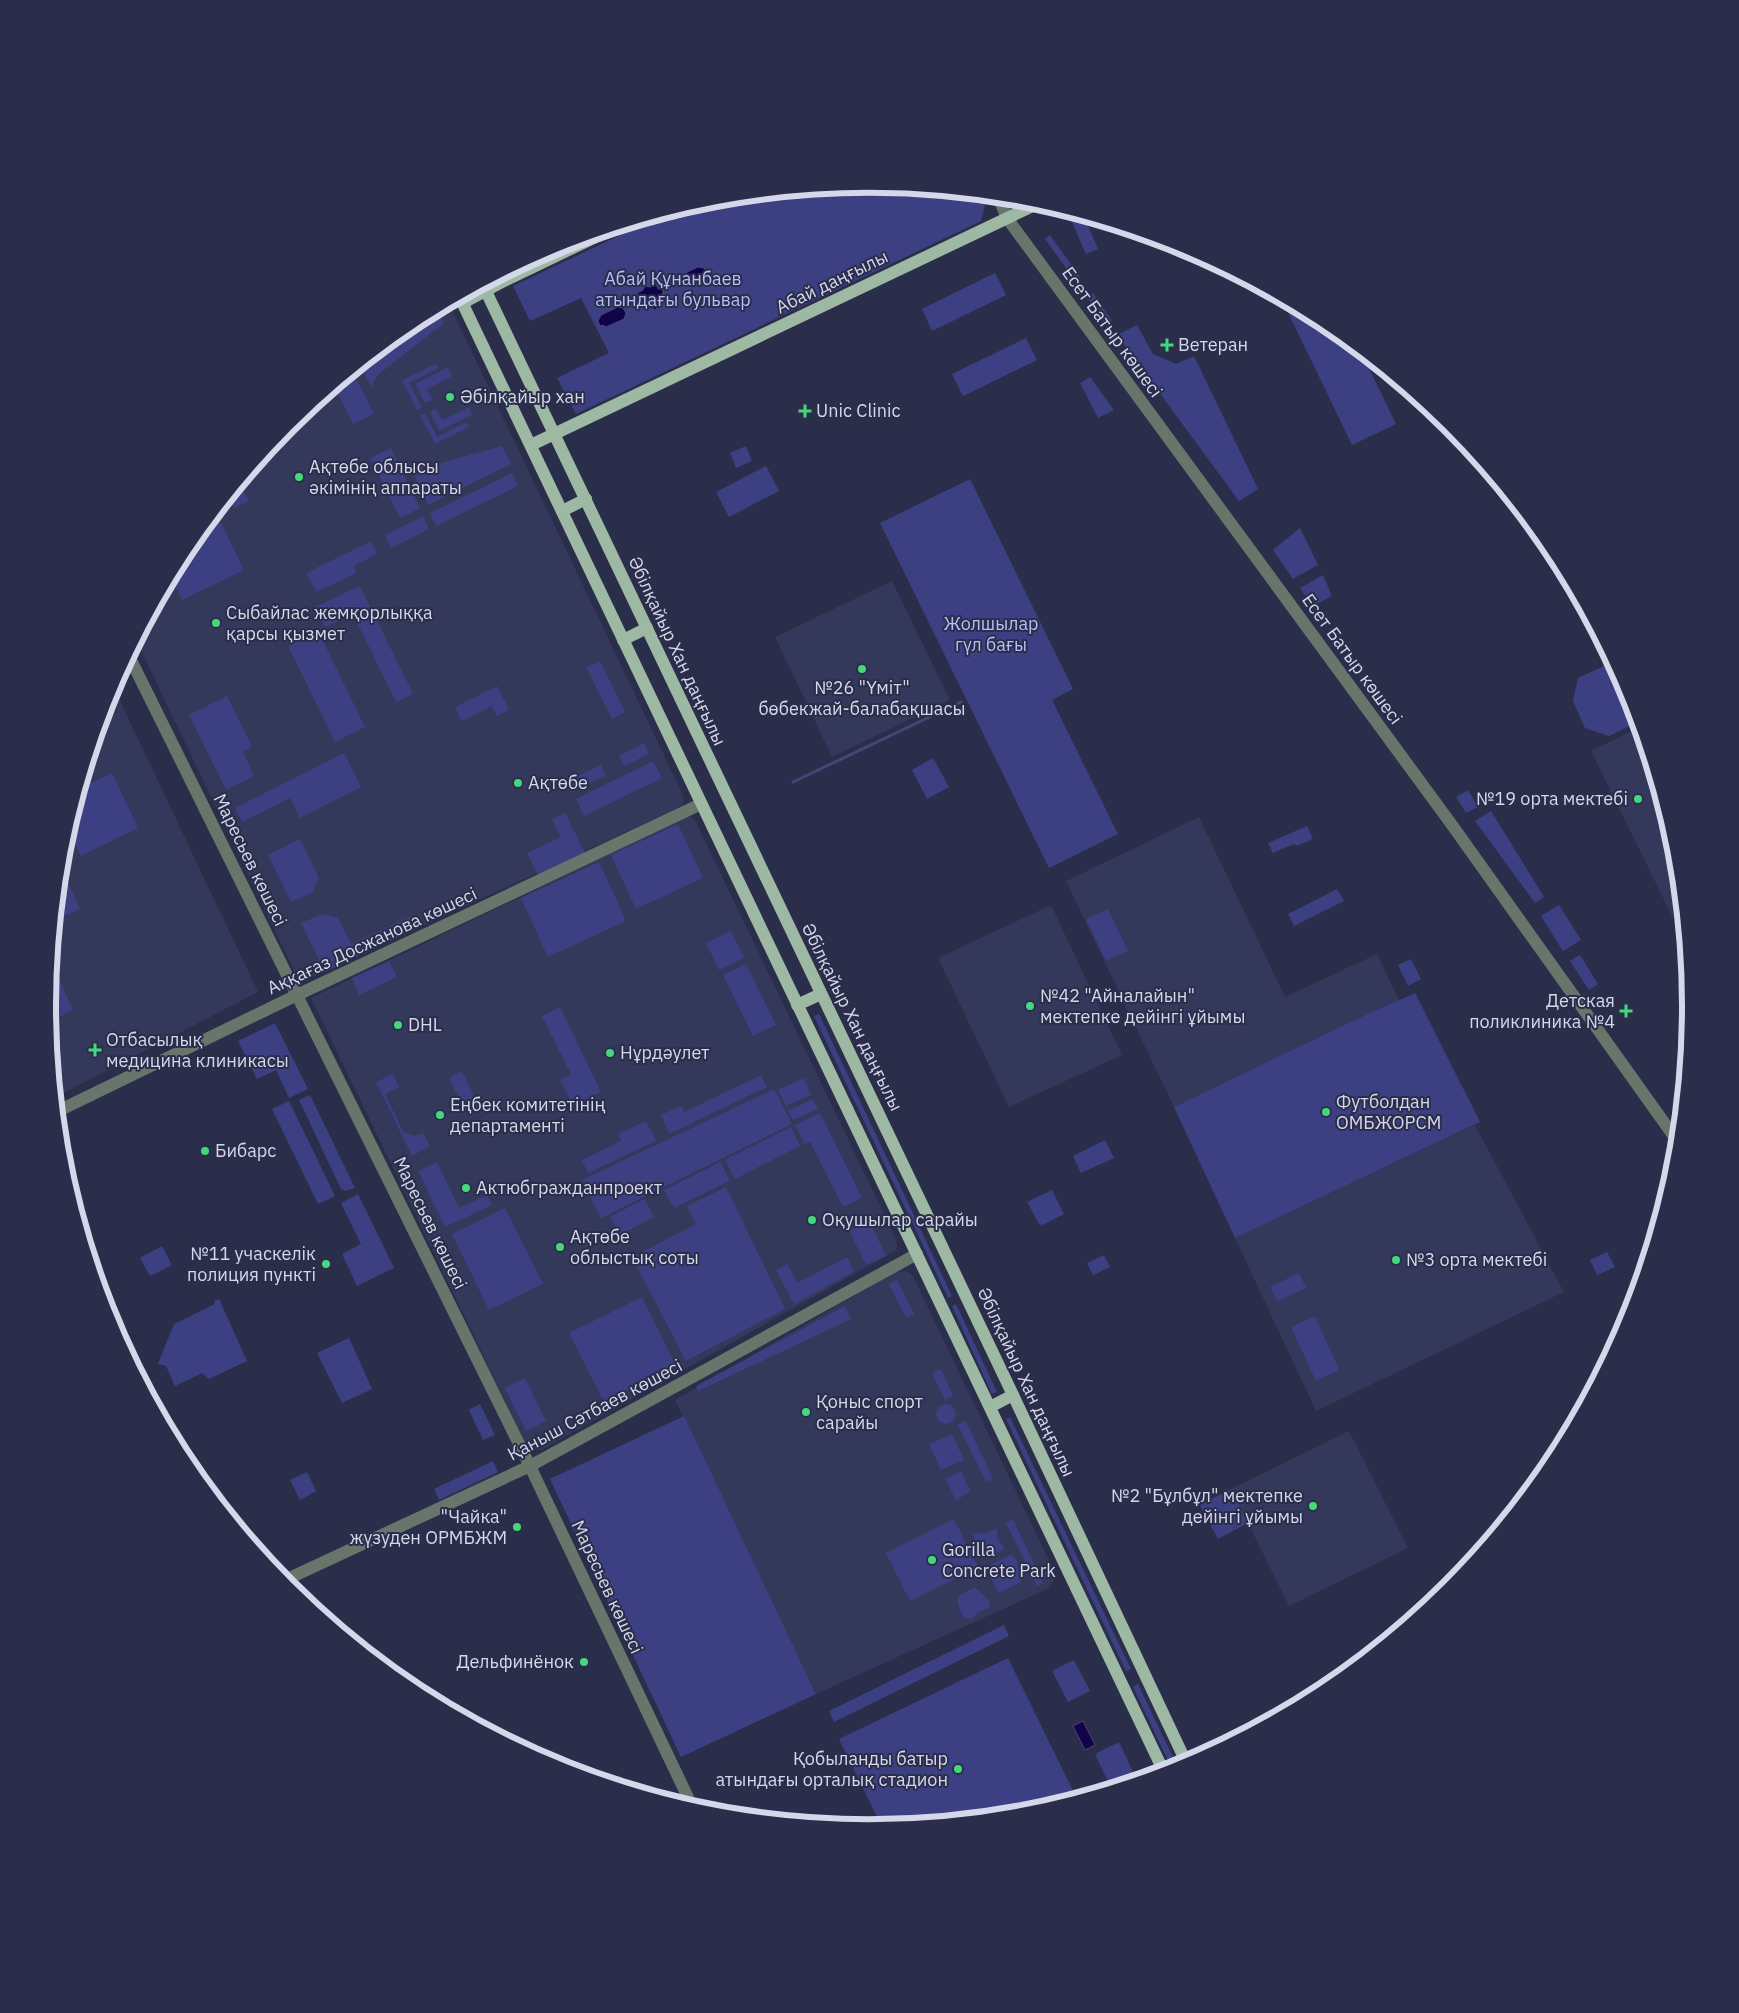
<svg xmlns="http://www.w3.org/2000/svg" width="1739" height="2013" font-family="'IBM Plex Sans',sans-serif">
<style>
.built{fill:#34385a}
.green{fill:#3c4082}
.water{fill:#100347;stroke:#4b4378}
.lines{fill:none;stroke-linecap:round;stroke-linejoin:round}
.stream{stroke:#4b4378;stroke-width:3}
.minor{stroke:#67756a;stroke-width:12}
.major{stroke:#9db8a3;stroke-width:12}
.poi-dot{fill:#44d77b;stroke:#2b2e4a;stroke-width:2}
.labels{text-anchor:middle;stroke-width:4;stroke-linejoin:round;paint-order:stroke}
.park-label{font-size:18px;fill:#b5befb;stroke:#2b2e4a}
.street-label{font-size:18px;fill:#d5d8ea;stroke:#2b2e4a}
.poi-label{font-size:18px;fill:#d5d8ea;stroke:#2b2e4a;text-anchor:start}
.rim{fill:none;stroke:#d5d8ea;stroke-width:6}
</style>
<rect width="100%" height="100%" fill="#2b2e4a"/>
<!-- built -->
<g class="built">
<path d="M 449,304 L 683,795 L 684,802 L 682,806 L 300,983 L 137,642 L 186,550 L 288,425 L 413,323 Z"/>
<path d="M 892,581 L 950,700 L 832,757 L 775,637 Z"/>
<path d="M 113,686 L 258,992 L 56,1097 L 48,1007 L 63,846 Z"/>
<path d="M 1640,727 L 1676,846 L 1682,913 L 1673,918 L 1591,751 Z"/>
<path d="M 686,817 L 691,817 L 695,820 L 896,1239 L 897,1246 L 895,1251 L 541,1450 L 533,1450 L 527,1446 L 311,998 Z"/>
<path d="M 1199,817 L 1285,997 L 1377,954 L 1399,1000 L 1174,1107 L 1066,881 Z"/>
<path d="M 1051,905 L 1122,1055 L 1009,1107 L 938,958 Z"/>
<path d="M 1475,1125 L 1564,1292 L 1316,1411 L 1235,1238 Z"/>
<path d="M 907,1271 L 913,1276 L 1056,1575 L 1053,1583 L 1047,1589 L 816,1694 L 675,1400 L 896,1272 Z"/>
<path d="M 1349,1431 L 1408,1548 L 1289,1606 L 1231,1489 Z"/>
</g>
<!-- green -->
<g class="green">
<path d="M 870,185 L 984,196 L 986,200 L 981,221 L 576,414 L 557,378 L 609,353 L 581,298 L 530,321 L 513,286 L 667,213 L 709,200 Z"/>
<path d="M 1081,216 L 1084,217 L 1098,249 L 1086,254 L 1071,220 Z"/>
<path d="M 1050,235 L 1080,277 L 1075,280 L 1045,239 Z"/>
<path d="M 995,273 L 1006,295 L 932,331 L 922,309 Z"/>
<path d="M 1093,293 L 1112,321 L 1105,326 L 1087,297 Z"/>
<path d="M 1290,304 L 1326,323 L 1361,352 L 1396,424 L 1352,445 L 1285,306 Z"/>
<path d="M 437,310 L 444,323 L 379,374 L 373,382 L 372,388 L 361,366 L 413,323 Z"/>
<path d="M 1137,325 L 1153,354 L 1176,364 L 1194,356 L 1258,489 L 1239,501 L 1117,335 Z"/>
<path d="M 1026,338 L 1037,360 L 963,396 L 952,374 Z"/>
<path d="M 436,364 L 438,368 L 409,383 L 422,407 L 417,410 L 402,380 Z"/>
<path d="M 448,367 L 452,376 L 427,389 L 432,400 L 425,403 L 415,384 Z"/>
<path d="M 353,372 L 374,414 L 353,424 L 335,387 Z"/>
<path d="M 1090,377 L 1114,410 L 1098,418 L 1080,383 Z"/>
<path d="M 469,407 L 472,415 L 439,431 L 430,412 L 436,409 L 442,420 Z"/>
<path d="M 425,413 L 437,437 L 466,422 L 469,427 L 435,444 L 420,415 Z"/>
<path d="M 502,446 L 511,464 L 428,505 L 408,463 L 417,466 L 430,466 Z"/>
<path d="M 746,446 L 752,461 L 736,468 L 730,453 Z"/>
<path d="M 391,448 L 420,508 L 400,518 L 370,458 Z"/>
<path d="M 766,466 L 779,491 L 729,517 L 716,492 Z"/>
<path d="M 512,473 L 518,486 L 436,526 L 430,513 Z"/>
<path d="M 970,479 L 1073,689 L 1052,700 L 1118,834 L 1049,868 L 880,523 Z"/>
<path d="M 240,484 L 249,501 L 234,508 L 229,498 Z"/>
<path d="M 423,516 L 429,529 L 391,548 L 385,535 Z"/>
<path d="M 218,517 L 244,570 L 182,600 L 172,579 L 170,580 C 182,558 195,529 218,517 Z"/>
<path d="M 1300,528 L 1318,565 L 1293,579 L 1273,550 Z"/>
<path d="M 371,541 L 377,554 L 353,566 L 357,573 L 316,592 L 306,573 Z"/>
<path d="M 1323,575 L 1332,596 L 1313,606 L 1300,588 Z"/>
<path d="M 360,586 L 413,694 L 396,702 L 353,614 L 325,627 L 315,607 Z"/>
<path d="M 318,631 L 365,727 L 335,742 L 288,646 Z"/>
<path d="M 600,661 L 625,712 L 612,719 L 586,667 Z"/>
<path d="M 1613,662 L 1629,692 L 1638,722 L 1609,736 L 1585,728 L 1573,701 L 1578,678 Z"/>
<path d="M 497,686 L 509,710 L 497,716 L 492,706 L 462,721 L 455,707 Z"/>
<path d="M 227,696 L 252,747 L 243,752 L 254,776 L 226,790 L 189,715 Z"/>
<path d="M 644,743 L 649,754 L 624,766 L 619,756 Z"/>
<path d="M 344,753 L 361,787 L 300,818 L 290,798 L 242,822 L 235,808 Z"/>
<path d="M 933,758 L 949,787 L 927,799 L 912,770 Z"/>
<path d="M 653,761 L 662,778 L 584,816 L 576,799 Z"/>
<path d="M 601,765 L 606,775 L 572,792 L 567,781 Z"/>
<path d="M 112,773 L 138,828 L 81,856 L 68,829 L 81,788 Z"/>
<path d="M 1468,790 L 1478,807 L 1466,813 L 1456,797 Z"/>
<path d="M 1491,811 L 1544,897 L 1535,903 L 1475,821 Z"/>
<path d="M 565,813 L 585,853 L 538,876 L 527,853 L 561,837 L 552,819 Z"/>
<path d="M 678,824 L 703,878 L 636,909 L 611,855 Z"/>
<path d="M 1307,826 L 1313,839 L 1296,846 L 1294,844 L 1273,853 L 1268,843 Z"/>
<path d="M 300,839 L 319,878 L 312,893 L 291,902 L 268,855 Z"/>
<path d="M 599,862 L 626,921 L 548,957 L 521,898 Z"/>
<path d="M 61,867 L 80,909 L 58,919 L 57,915 Z"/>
<path d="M 1337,889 L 1344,901 L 1294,926 L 1288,914 Z"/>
<path d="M 1559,905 L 1581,940 L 1563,951 L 1541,916 Z"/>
<path d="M 1108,909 L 1128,951 L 1106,961 L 1086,919 Z"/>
<path d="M 322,914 L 338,918 L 351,944 L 411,916 L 417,928 L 325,972 L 301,923 Z"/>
<path d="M 731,931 L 744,958 L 719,970 L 706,943 Z"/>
<path d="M 1580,955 L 1598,984 L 1589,990 L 1570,961 Z"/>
<path d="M 1411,959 L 1421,979 L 1408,986 L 1398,965 Z"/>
<path d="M 389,961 L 397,977 L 359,995 L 352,978 Z"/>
<path d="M 52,964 L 73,1010 L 49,1022 L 48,1007 Z"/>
<path d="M 746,964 L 776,1025 L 753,1036 L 723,975 Z"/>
<path d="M 1415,993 L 1480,1122 L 1235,1238 L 1174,1107 L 1357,1019 Z"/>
<path d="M 560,1007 L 601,1092 L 573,1105 L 560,1080 L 571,1074 L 542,1016 Z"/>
<path d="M 819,1014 L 952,1296 L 948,1298 L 814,1016 Z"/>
<path d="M 275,1023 L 308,1089 L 289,1098 L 276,1070 L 257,1079 L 238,1041 Z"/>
<path d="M 462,1071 L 480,1108 L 467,1114 L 449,1078 Z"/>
<path d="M 393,1074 L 399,1087 L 385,1094 L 403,1131 L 413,1136 L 423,1133 L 430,1146 L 412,1156 L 376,1082 Z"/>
<path d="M 761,1075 L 767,1087 L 669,1134 L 661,1115 L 681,1106 L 684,1112 Z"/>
<path d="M 804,1078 L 811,1095 L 786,1106 L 778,1090 Z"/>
<path d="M 774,1089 L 792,1124 L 601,1218 L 582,1180 Z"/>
<path d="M 310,1095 L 355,1188 L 346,1191 L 341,1189 L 299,1100 Z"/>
<path d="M 813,1099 L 818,1109 L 793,1120 L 788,1111 Z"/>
<path d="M 289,1101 L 335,1196 L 318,1204 L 272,1109 Z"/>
<path d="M 820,1113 L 862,1198 L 843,1207 L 810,1142 L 804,1144 L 795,1125 Z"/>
<path d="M 646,1121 L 656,1141 L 588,1173 L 582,1160 L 621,1141 L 618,1134 Z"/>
<path d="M 791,1127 L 800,1146 L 735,1179 L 725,1160 Z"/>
<path d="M 1105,1140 L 1114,1158 L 1081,1173 L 1073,1156 Z"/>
<path d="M 437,1162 L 459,1208 L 487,1195 L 492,1205 L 445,1227 L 418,1171 Z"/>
<path d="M 721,1162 L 730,1181 L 674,1208 L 664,1190 Z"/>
<path d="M 726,1187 L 785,1309 L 686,1361 L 632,1257 L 696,1224 L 687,1206 Z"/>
<path d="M 1052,1190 L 1064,1214 L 1043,1225 L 1039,1224 L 1027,1202 Z"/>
<path d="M 358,1194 L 394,1268 L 357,1286 L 342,1254 L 361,1244 L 341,1203 Z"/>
<path d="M 644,1199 L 654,1217 L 620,1235 L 610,1217 Z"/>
<path d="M 505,1208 L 543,1284 L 489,1310 L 452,1234 Z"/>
<path d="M 869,1220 L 886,1256 L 866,1265 L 849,1230 Z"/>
<path d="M 162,1246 L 172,1265 L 150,1276 L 140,1258 Z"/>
<path d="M 1607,1252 L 1615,1267 L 1597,1275 L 1590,1260 Z"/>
<path d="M 1104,1255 L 1110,1267 L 1093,1275 L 1087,1263 Z"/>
<path d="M 847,1257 L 854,1272 L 794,1304 L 776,1270 L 787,1264 L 797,1283 Z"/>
<path d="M 1299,1273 L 1306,1288 L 1277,1301 L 1270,1287 Z"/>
<path d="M 897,1280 L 914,1314 L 906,1318 L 889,1284 Z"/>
<path d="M 642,1297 L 676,1366 L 604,1402 L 569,1333 Z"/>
<path d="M 219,1299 L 247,1361 L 209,1379 L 202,1373 L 175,1386 L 166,1366 L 158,1364 L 174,1324 L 215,1304 L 214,1301 Z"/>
<path d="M 956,1304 L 997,1392 L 992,1394 L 952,1306 Z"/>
<path d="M 845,1306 L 851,1319 L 698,1391 L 696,1386 Z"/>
<path d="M 1315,1316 L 1339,1370 L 1316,1381 L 1291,1327 Z"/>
<path d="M 349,1338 L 372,1389 L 342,1403 L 317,1353 Z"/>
<path d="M 941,1369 L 953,1396 L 945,1400 L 932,1373 Z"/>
<path d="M 525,1378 L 546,1421 L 526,1431 L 505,1388 Z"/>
<circle cx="946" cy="1414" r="10"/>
<path d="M 480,1404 L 495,1435 L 483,1440 L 469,1410 Z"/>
<path d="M 684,1416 L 816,1694 L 681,1757 L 550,1479 Z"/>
<path d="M 1010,1417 L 1131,1669 L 1126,1671 L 1006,1419 Z"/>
<path d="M 966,1421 L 993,1479 L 986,1482 L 958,1425 Z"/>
<path d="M 952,1434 L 964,1460 L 941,1470 L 929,1444 Z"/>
<path d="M 493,1461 L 498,1472 L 439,1500 L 434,1489 Z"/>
<path d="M 961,1471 L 970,1491 L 956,1501 L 946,1479 Z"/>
<path d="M 307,1472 L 316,1491 L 300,1500 L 290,1480 Z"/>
<path d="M 1231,1489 L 1248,1523 L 1218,1539 L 1200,1505 Z"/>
<path d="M 954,1519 L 978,1567 L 910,1601 L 886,1553 Z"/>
<path d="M 1013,1519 L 1043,1583 L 1037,1586 L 1006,1523 Z"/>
<path d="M 997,1528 L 997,1538 L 1005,1549 L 982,1558 L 972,1533 L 982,1534 Z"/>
<path d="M 1011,1555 L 1017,1561 L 1021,1582 L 998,1593 L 986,1567 Z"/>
<path d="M 974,1587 C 976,1588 986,1598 989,1600 L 990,1607 L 978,1612 L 974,1617 L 970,1619 L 963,1616 C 951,1592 960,1597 974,1587 Z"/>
<path d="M 1004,1625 L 1009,1636 L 834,1722 L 829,1711 Z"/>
<path d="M 1008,1658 L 1077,1799 L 1030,1813 L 882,1827 L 839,1739 Z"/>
<path d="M 1074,1660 L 1090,1691 L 1068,1702 L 1052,1671 Z"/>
<path d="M 1138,1684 L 1178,1768 L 1172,1769 L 1133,1687 Z"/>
<path d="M 1119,1742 L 1137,1780 L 1111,1788 L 1095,1754 Z"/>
</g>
<!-- water -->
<g class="water">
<path d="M 698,267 L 704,268 L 706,273 L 704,279 L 687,287 L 681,286 L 678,281 L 681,275 Z"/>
<path d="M 656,284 L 658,289 L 661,289 L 663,291 L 662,297 L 664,302 L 658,305 L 656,310 L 651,308 L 646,310 L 643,305 L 640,306 L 637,303 L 640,298 L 637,293 L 643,290 L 645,286 L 650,287 Z"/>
<path d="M 618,307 L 623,308 L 626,313 L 624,319 L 606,327 L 603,325 L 600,326 L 598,321 L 601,315 Z"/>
<path d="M 1083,1721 L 1095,1745 L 1085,1750 L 1073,1726 Z"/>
</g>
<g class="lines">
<!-- stream -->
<path class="stream" d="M 793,782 L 961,702"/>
<!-- minor -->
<g class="minor">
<path d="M 998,197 L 1007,218 L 1452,825 L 1678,1142"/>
<path d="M 129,656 L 527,1460 L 693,1808"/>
<path d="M 58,1111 L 297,995 L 701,804"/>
<path d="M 283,1581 L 530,1466 L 917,1254"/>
</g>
<!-- major -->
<g class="major">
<path d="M 483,285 L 1013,1395 L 1187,1764"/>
<path d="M 460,298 L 1164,1772"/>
<path d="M 463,303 L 500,283 L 608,231"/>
<path d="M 531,445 L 1039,203"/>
<path d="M 562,511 L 586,499"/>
<path d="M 623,640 L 647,628"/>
<path d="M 797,1005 L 821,994"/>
<path d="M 990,1407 L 1013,1395"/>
</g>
</g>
<!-- markers -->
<g class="poi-dot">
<path d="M1164.5 337.5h5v5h5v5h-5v5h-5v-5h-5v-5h5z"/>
<circle cx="450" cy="397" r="5"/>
<path d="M802.5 403.5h5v5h5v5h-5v5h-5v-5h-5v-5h5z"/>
<circle cx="299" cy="477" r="5"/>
<circle cx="216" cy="623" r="5"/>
<circle cx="862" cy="669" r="5"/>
<circle cx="518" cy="783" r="5"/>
<circle cx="1638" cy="799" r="5"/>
<circle cx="1030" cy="1006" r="5"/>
<path d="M1623.5 1003.5h5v5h5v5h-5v5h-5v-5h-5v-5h5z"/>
<circle cx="398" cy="1025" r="5"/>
<path d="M92.5 1042.5h5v5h5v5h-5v5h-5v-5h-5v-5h5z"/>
<circle cx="610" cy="1053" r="5"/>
<circle cx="1326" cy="1112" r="5"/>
<circle cx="440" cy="1115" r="5"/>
<circle cx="205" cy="1151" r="5"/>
<circle cx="466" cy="1188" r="5"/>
<circle cx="812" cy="1220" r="5"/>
<circle cx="560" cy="1247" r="5"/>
<circle cx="1396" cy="1260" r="5"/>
<circle cx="326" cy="1264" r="5"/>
<circle cx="806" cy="1412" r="5"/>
<circle cx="1313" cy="1506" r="5"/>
<circle cx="517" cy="1527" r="5"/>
<circle cx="932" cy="1560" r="5"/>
<circle cx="584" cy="1662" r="5"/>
<circle cx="958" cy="1769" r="5"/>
</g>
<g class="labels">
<!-- park labels -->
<g class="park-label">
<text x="673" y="285">Абай Құнанбаев<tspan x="673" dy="21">атындағы бульвар</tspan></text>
<text x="991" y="630">Жолшылар<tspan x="991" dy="21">гүл бағы</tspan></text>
</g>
<!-- street labels -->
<g class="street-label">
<text transform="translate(832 282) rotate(-26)" y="6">Абай даңғылы</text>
<text transform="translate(1112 332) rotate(54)" y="6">Есет Батыр көшесі</text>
<text transform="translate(677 651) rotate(65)" y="6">Әбілқайыр Хан даңғылы</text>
<text transform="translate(1352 659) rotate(54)" y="6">Есет Батыр көшесі</text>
<text transform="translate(250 860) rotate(64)" y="6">Маресьев көшесі</text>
<text transform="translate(372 941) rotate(-25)" y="6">Аққағаз Досжанова көшесі</text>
<text transform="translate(852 1017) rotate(64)" y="6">Әбілқайыр Хан даңғылы</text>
<text transform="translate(430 1223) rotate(64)" y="6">Маресьев көшесі</text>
<text transform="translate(1026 1382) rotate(65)" y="6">Әбілқайыр Хан даңғылы</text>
<text transform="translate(595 1410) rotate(-28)" y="6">Қаныш Сәтбаев көшесі</text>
<text transform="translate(607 1587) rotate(65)" y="6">Маресьев көшесі</text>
</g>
<!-- poi labels -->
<g class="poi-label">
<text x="1178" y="351">Ветеран</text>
<text x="460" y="403">Әбілқайыр хан</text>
<text x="816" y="417">Unic Clinic</text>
<text x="309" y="473">Ақтөбе облысы<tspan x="309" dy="21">әкімінің аппараты</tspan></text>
<text x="226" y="619">Сыбайлас жемқорлыққа<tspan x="226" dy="21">қарсы қызмет</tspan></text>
<text x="862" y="694" text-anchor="middle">№26 "Үміт"<tspan x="862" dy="21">бөбекжай-балабақшасы</tspan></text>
<text x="528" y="789">Ақтөбе</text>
<text x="1628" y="805" text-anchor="end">№19 орта мектебі</text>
<text x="1040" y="1002">№42 "Айналайын"<tspan x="1040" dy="21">мектепке дейінгі ұйымы</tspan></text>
<text x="1615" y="1007" text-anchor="end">Детская<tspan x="1615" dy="21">поликлиника №4</tspan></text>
<text x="408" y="1031">DHL</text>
<text x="106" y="1046">Отбасылық<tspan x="106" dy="21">медицина клиникасы</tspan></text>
<text x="620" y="1059">Нұрдәулет</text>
<text x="1336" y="1108">Футболдан<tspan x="1336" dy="21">ОМБЖОРСМ</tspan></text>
<text x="450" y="1111">Еңбек комитетінің<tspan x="450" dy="21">департаменті</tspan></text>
<text x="215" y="1157">Бибарс</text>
<text x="476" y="1194">Актюбгражданпроект</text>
<text x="822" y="1226">Оқушылар сарайы</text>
<text x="570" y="1243">Ақтөбе<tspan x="570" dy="21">облыстық соты</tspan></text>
<text x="316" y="1260" text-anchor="end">№11 учаскелік<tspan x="316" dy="21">полиция пункті</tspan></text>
<text x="1406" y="1266">№3 орта мектебі</text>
<text x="816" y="1408">Қоныс спорт<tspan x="816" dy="21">сарайы</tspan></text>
<text x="1303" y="1502" text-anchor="end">№2 "Бұлбұл" мектепке<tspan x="1303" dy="21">дейінгі ұйымы</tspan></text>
<text x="507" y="1523" text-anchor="end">"Чайка"<tspan x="507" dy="21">жүзуден ОРМБЖМ</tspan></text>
<text x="942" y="1556">Gorilla<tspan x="942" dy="21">Concrete Park</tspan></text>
<text x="574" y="1668" text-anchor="end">Дельфинёнок</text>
<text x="948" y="1765" text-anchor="end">Қобыланды батыр<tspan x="948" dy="21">атындағы орталық стадион</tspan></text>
</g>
</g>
<!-- crop -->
<path d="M0 0H1739V2013H0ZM56 1006a813 813 0 1 1 1626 0a813 813 0 1 1-1626 0Z" fill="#2b2e4a" fill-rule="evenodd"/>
<path class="rim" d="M56 1006a813 813 0 1 1 1626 0a813 813 0 1 1-1626 0Z"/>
</svg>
